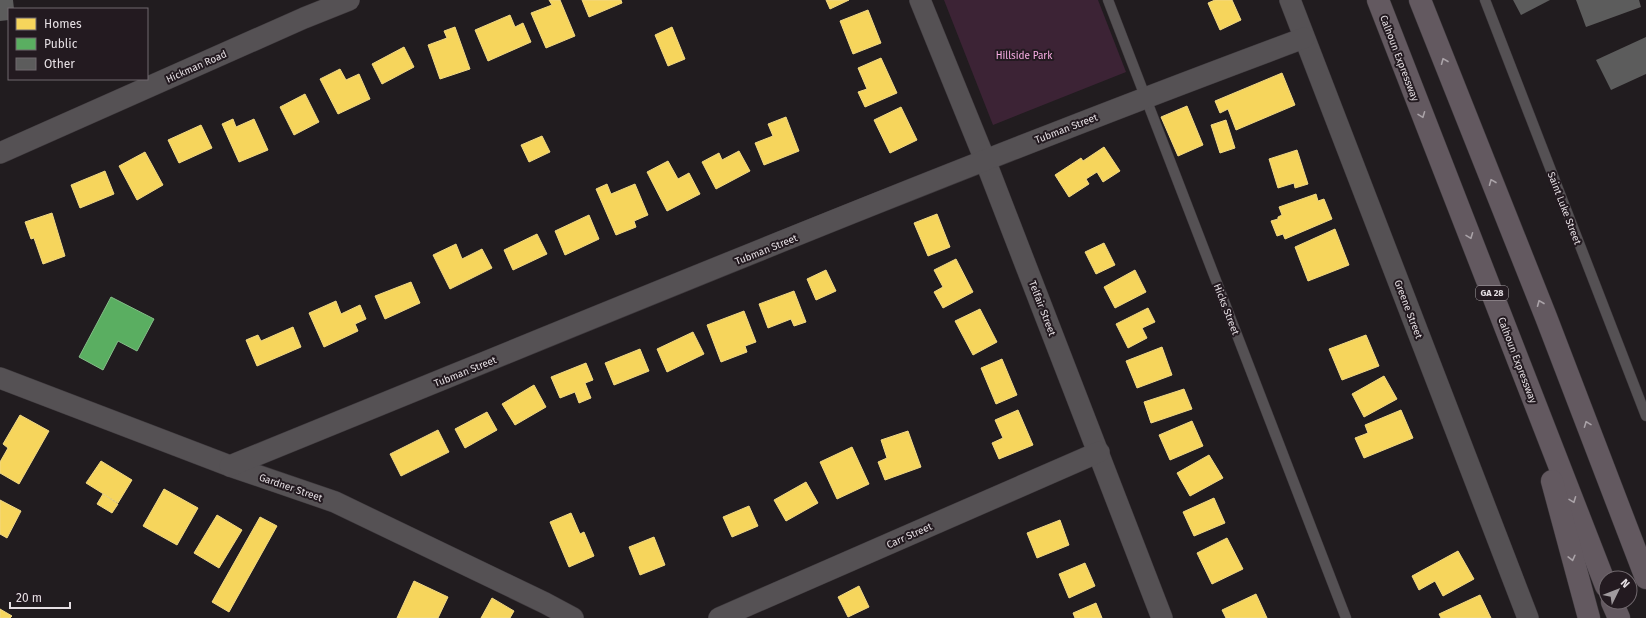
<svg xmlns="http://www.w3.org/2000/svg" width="1646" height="618" font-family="'Fira Sans',sans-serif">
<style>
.green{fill:#3c2335}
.homes{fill:#f6d55c;stroke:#f1d884}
.public{fill:#5aae61;stroke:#84bd88}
.building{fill:#5c5c5c}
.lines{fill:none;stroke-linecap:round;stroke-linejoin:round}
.lane-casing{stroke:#3e393d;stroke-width:11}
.street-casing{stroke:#3e393d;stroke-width:22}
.highway-casing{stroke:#3e393d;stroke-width:23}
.lane{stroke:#555154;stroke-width:10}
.street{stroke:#555154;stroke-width:21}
.highway{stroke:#635960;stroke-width:22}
.oneway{stroke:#aaa3a8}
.labels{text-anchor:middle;stroke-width:4;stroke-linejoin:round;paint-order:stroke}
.shield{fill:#231a20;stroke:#aba4a8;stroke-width:1}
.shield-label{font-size:9px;font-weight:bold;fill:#e5dfe3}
.park-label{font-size:10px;fill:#faaee5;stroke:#231a20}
.street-label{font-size:10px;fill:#e5dfe3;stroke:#231a20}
</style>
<rect width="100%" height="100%" fill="#211c1f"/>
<!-- green -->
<path class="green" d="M 944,0 L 1098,0 L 1126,72 L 993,125 Z"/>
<!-- homes -->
<g class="homes">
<path d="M 549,0 L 560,0 L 575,36 L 546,48 L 531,13 L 552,5 Z"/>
<path d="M 582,0 L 621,0 L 622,3 L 589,17 Z"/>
<path d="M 826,0 L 849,0 L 830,9 Z"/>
<path d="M 1215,0 L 1232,0 L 1241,20 L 1220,30 L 1208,3 Z"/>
<path d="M 868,10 L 881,43 L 853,54 L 840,21 Z"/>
<path d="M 510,15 L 515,27 L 523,23 L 531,42 L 488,61 L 475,30 Z"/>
<path d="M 455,27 L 470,69 L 440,79 L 428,45 L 447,38 L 444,31 Z"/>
<path d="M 672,27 L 685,59 L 668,66 L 655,35 Z"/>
<path d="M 404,47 L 414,67 L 382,84 L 372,64 Z"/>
<path d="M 881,58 L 897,93 L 865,107 L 858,92 L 867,89 L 858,68 Z"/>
<path d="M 340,69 L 346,80 L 359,74 L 370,99 L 338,114 L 320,79 Z"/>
<path d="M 1282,73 L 1295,105 L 1236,130 L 1228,109 L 1220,113 L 1215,101 Z"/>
<path d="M 305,94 L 319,122 L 294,135 L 280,107 Z"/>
<path d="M 1187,106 L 1203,145 L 1178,156 L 1161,117 Z"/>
<path d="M 901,107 L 917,140 L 890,153 L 874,120 Z"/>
<path d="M 786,117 L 799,151 L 764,165 L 755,143 L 773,136 L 768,124 Z"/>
<path d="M 233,119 L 236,127 L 254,119 L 268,150 L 239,162 L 222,124 Z"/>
<path d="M 1226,120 L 1235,148 L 1220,153 L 1211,125 Z"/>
<path d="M 201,125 L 212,148 L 179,163 L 168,140 Z"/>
<path d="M 542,136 L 550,152 L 529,162 L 521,145 Z"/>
<path d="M 1104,147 L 1120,171 L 1103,182 L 1097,172 L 1086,179 L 1089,184 L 1069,197 L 1055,175 L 1081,158 L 1083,161 Z"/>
<path d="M 1297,150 L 1308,184 L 1295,188 L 1294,183 L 1278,188 L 1269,159 Z"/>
<path d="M 739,151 L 750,171 L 716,189 L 702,162 L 719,153 L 722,160 Z"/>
<path d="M 145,152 L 163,185 L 137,200 L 119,166 Z"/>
<path d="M 668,161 L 678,179 L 689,173 L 700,194 L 667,211 L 647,172 Z"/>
<path d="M 105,171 L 114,194 L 80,208 L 71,185 Z"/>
<path d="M 607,184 L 611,194 L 635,184 L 648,215 L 634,221 L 636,227 L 616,235 L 596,189 Z"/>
<path d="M 1316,194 L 1318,201 L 1324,199 L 1332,219 L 1285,239 L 1283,234 L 1277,236 L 1271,221 L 1278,219 L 1278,217 L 1282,215 L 1279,207 Z"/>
<path d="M 52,213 L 65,256 L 43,264 L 34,238 L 31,239 L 25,222 Z"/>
<path d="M 937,214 L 950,247 L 928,256 L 914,223 Z"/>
<path d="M 589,215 L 599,239 L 565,255 L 555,231 Z"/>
<path d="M 1335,229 L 1349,265 L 1308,281 L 1295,247 Z"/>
<path d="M 537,234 L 547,254 L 513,270 L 504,250 Z"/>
<path d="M 1104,243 L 1115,265 L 1096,274 L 1085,252 Z"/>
<path d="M 456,244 L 462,259 L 482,249 L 492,268 L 450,289 L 433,255 Z"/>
<path d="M 956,259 L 973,292 L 943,308 L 934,292 L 943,287 L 934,270 Z"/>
<path d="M 826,270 L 836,291 L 816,300 L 807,279 Z"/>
<path d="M 1135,270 L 1146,292 L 1115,308 L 1104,287 Z"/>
<path d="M 411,282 L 420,303 L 385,319 L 375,296 Z"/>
<path d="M 794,291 L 806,322 L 794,326 L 791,319 L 768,328 L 759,304 Z"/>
<path d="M 336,301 L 341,314 L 360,305 L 366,319 L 355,324 L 358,331 L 324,347 L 309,313 Z"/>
<path d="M 1148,308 L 1155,322 L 1142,328 L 1147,338 L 1128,348 L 1116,324 Z"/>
<path d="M 980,309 L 997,342 L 973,355 L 955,321 Z"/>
<path d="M 744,311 L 756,342 L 745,346 L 747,352 L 721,362 L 707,325 Z"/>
<path d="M 293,327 L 301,347 L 257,366 L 246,340 L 258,335 L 261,341 Z"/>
<path d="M 693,332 L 704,354 L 667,372 L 657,349 Z"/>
<path d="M 1366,335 L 1379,366 L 1342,380 L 1329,349 Z"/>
<path d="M 1162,347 L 1172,375 L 1137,388 L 1126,361 Z"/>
<path d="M 640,349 L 649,371 L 614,385 L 605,363 Z"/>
<path d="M 1002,359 L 1017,395 L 996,404 L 981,368 Z"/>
<path d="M 586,363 L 593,380 L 585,383 L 591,398 L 579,403 L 575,392 L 560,398 L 551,377 Z"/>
<path d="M 1384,376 L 1397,399 L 1364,417 L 1352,394 Z"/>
<path d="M 534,385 L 546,407 L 515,425 L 502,404 Z"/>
<path d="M 1184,389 L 1192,409 L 1151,423 L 1144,402 Z"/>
<path d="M 1018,410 L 1033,445 L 999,459 L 992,443 L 1003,438 L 995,420 Z"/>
<path d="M 1401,410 L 1413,438 L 1364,458 L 1355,438 L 1368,433 L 1365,425 Z"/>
<path d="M 487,412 L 497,430 L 465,448 L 455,429 Z"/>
<path d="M 20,415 L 49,431 L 19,484 L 0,473 L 0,462 L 8,448 L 3,444 Z"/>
<path d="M 1192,421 L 1203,446 L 1170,460 L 1159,435 Z"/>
<path d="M 438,430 L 449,452 L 401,476 L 390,454 Z"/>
<path d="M 908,431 L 921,467 L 885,480 L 878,462 L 887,458 L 881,440 Z"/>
<path d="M 852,447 L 869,484 L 837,499 L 820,462 Z"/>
<path d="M 1209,455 L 1223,478 L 1190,496 L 1177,473 Z"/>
<path d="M 101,461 L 132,480 L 118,503 L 86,483 Z"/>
<path d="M 806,482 L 818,503 L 786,521 L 774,500 Z"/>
<path d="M 164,489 L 198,508 L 177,545 L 143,526 Z"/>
<path d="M 103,494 L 118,504 L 112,513 L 97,504 Z"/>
<path d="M 1214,498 L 1225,523 L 1194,536 L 1183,512 Z"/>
<path d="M 0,500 L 21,511 L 7,538 L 0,534 Z"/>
<path d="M 749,506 L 758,526 L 732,537 L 723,517 Z"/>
<path d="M 571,513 L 580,534 L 584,532 L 594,556 L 569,567 L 550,522 Z"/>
<path d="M 217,515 L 242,530 L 219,568 L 194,553 Z"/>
<path d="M 260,517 L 277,526 L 229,612 L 212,602 Z"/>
<path d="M 1060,520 L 1069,545 L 1037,558 L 1027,533 Z"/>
<path d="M 654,537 L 665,565 L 640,575 L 629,547 Z"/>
<path d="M 1227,538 L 1243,569 L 1212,584 L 1197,553 Z"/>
<path d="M 1458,551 L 1474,579 L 1443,596 L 1435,581 L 1419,590 L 1412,576 Z"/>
<path d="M 1085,563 L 1095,586 L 1069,598 L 1059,574 Z"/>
<path d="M 414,581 L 448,597 L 438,618 L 397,618 Z"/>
<path d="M 859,586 L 869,607 L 848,617 L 838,597 Z"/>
<path d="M 1256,594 L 1267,618 L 1226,618 L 1222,610 Z"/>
<path d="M 1480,595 L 1491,618 L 1441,618 L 1439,614 Z"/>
<path d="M 492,598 L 514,611 L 510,618 L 481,618 Z"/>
<path d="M 1096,603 L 1102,618 L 1075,618 L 1073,613 Z"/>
<path d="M 0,609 L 12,616 L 10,618 L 0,618 Z"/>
</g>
<!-- public -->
<path class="public" d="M 111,297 L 154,319 L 137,351 L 118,341 L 103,370 L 79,357 Z"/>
<!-- building -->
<g class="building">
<path d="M 0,0 L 13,0 L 14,9 L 9,9 L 9,20 L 0,21 Z"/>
<path d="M 1513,0 L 1550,0 L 1521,15 Z"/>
<path d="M 1576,0 L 1639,0 L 1641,7 L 1586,27 Z"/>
<path d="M 1646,37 L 1646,74 L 1611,90 L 1596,60 Z"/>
</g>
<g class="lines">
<defs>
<g id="lane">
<path d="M 1108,0 L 1346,618"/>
<path d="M 1485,0 L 1646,416"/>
</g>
<g id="street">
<path d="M 920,0 L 985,160 L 1162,618"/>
<path d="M 1290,0 L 1528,618"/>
<path d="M 0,153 L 304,18 L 349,0"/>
<path d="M 0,378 L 230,466 L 335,502 L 545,603 L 573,618"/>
<path d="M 230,466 C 587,321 943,172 1304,38"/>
<path d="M 719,618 L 1099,452"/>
</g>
<g id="highway">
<path d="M 1378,0 L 1606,586"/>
<path d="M 1420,0 L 1546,317 L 1646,578"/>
<path d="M 1552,481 L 1589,618"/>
<path d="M 1612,602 L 1619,618"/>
</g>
</defs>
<!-- lane casing -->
<use href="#lane" class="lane-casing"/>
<!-- street casing -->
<use href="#street" class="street-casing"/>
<!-- highway casing -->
<use href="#highway" class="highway-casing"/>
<!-- lane -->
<use href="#lane" class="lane"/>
<!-- street -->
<use href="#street" class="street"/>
<!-- highway -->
<use href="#highway" class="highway"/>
</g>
<!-- one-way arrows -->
<defs><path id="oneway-chevron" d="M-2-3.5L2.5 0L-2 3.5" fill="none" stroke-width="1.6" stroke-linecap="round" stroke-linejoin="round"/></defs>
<g class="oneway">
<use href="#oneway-chevron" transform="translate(1444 61) rotate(-112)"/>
<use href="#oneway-chevron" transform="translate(1422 115) rotate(69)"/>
<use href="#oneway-chevron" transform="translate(1492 182) rotate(-112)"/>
<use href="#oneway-chevron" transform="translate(1470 236) rotate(69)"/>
<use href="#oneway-chevron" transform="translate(1540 303) rotate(-112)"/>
<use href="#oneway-chevron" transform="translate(1587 424) rotate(-111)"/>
<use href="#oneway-chevron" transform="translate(1573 500) rotate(69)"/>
<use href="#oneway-chevron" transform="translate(1572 558) rotate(76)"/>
</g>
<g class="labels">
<!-- shield labels -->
<rect class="shield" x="1476" y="286" width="32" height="14" rx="3"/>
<g class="shield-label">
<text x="1492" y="296">GA 28</text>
</g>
<!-- park labels -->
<g class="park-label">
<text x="1024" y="59">Hillside Park</text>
</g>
<!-- street labels -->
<g class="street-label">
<text transform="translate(1400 58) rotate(69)" y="4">Calhoun Expressway</text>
<text transform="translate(196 66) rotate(-24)" y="4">Hickman Road</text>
<text transform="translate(1066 128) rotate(-21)" y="4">Tubman Street</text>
<text transform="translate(1565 208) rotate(69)" y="4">Saint Luke Street</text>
<text transform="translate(766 249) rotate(-22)" y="4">Tubman Street</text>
<text transform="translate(1043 308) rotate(69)" y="4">Telfair Street</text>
<text transform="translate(1227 309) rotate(69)" y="4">Hicks Street</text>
<text transform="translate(1409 309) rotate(69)" y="4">Greene Street</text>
<text transform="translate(1518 360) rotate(69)" y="4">Calhoun Expressway</text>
<text transform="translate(465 371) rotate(-22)" y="4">Tubman Street</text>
<text transform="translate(291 487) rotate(19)" y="4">Gardner Street</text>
<text transform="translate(909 535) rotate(-24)" y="4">Carr Street</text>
</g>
</g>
<!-- legend -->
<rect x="8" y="8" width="140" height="72" fill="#231a20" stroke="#71696e"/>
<rect x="16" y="18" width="20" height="12" fill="#f6d55c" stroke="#71696e"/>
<text x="44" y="28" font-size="12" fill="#e5dfe3">Homes</text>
<rect x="16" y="38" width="20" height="12" fill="#5aae61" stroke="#71696e"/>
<text x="44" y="48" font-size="12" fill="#e5dfe3">Public</text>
<rect x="16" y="58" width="20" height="12" fill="#5c5c5c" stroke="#71696e"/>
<text x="44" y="68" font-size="12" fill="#e5dfe3">Other</text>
<!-- north arrow -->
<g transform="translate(1618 590) rotate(47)"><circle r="19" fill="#231a20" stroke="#71696e"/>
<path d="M0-3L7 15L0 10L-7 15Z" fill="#a09b9e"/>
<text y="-6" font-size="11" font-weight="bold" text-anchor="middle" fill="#e5dfe3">N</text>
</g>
<!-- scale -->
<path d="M10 602v6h60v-6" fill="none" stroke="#e5dfe3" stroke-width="2"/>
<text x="16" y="602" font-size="12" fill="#e5dfe3" stroke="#231a20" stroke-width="3" paint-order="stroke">20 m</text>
</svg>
